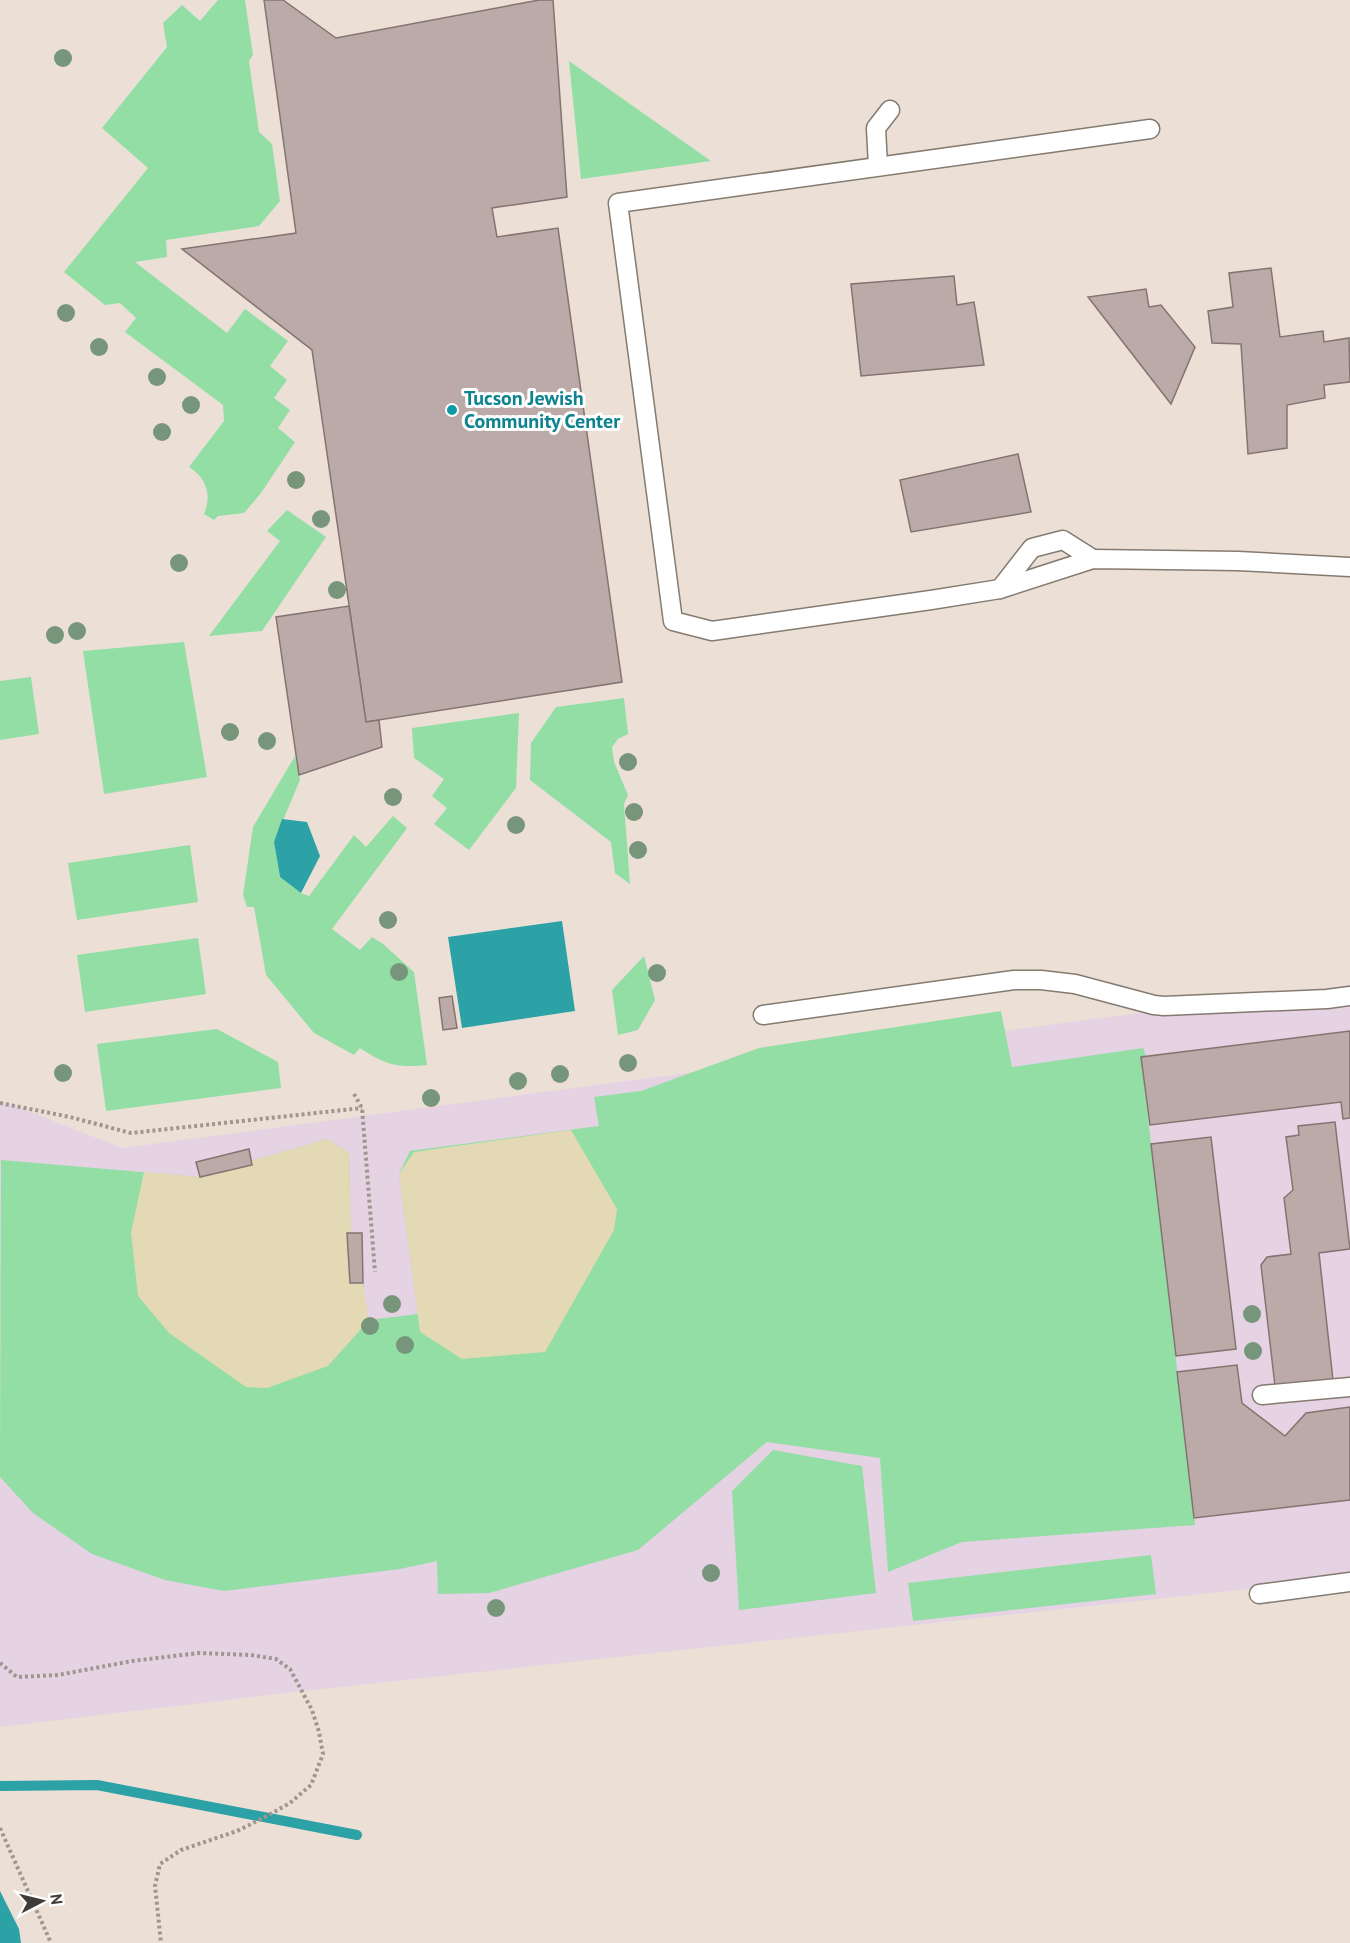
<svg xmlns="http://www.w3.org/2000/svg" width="1350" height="1943" font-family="'PT Sans',sans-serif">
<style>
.education{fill:#e5d2e3}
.green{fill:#92dea5}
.sand{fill:#e3d9b4}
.water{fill:#2ca1a6}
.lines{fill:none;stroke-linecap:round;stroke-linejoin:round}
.stream{stroke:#2ca1a6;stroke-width:10}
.building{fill:#bbaaa7;stroke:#837471;stroke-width:1.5}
.lane-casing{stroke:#847a70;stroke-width:21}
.path{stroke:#9f968f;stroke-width:4;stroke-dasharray:3 3;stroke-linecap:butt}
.lane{stroke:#fff;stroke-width:18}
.tree{fill:#77957a}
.culture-dot{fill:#0f9aa8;stroke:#fff;stroke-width:2}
.labels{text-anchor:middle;stroke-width:6;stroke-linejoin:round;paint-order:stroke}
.culture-label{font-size:20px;font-weight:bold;fill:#0d838f;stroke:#fff;text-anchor:start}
</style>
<rect width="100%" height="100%" fill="#ece0d6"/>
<!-- education -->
<path class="education" d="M 1350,985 L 1350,1578 L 303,1691 L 0,1727 L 0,1104 L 8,1103 L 122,1148 Z"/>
<!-- green -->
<g class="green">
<path d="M 218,0 L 245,0 L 253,55 L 249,61 L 259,132 L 272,144 L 280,201 L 259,226 L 166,240 L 167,257 L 135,262 L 227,333 L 245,309 L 288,341 L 270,366 L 287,380 L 274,398 L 290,410 L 278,428 L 295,442 L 261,493 L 244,513 L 218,516 L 214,520 L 204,514 C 212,496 207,478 189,467 L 224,421 L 223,405 L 125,332 L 136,318 L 120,303 L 105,305 L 64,272 L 148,168 L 102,128 L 167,47 L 163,23 L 182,5 L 200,21 Z"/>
<path d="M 569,61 L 711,161 L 581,179 Z"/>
<path d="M 287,510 L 326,537 L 262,631 L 209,636 L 280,541 L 267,531 Z"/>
<path d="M 184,642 L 207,777 L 104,794 L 83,651 Z"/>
<path d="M 31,677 L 39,734 L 0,740 L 0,681 Z"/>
<path d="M 624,698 L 628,734 L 618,739 L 612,747 L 614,762 L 628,795 L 624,804 L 630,884 L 615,873 L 611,842 L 530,780 L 531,743 L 556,707 Z"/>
<path d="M 519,713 L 516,788 L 469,850 L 434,824 L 447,808 L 432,796 L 444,779 L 414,758 L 412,728 Z"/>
<path d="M 295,756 L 300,780 L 274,842 L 280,877 L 301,893 L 309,896 L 354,835 L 366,847 L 393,816 L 407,828 L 332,929 L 360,950 L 372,937 L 383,944 L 414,972 L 427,1065 C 396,1068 386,1065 360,1048 L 354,1055 L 314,1033 L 266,975 L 254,907 L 247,907 L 243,895 L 253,827 Z"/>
<path d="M 190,845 L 198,902 L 77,920 L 68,863 Z"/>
<path d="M 198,938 L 206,994 L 85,1012 L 77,955 Z"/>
<path d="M 644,956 L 655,1000 L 638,1030 L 618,1035 L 612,990 Z"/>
<path d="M 1001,1011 L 1012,1067 L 1143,1048 L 1146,1056 L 1141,1057 L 1195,1525 L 962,1542 L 888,1572 L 880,1458 L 767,1442 L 638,1550 L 489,1593 L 438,1594 L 437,1561 L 400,1569 L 224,1591 L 165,1580 L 92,1554 L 33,1513 L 0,1477 L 1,1160 L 200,1177 L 252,1165 L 251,1161 L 327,1139 L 349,1153 L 351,1233 L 347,1233 L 350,1283 L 363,1283 L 368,1320 L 418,1314 L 399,1174 L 410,1151 L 599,1126 L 594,1097 L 641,1091 L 759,1048 Z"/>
<path d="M 217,1029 L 278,1062 L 281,1088 L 106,1111 L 97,1044 Z"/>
<path d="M 773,1450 L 862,1466 L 876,1593 L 739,1610 L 732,1491 Z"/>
<path d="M 1151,1555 L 1156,1594 L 913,1621 L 908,1583 Z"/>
</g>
<!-- sand -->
<g class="sand">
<path d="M 571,1130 L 617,1209 L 614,1230 L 545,1352 L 462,1359 L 420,1332 L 399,1174 L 414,1152 Z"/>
<path d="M 327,1139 L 349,1153 L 351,1233 L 347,1233 L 350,1283 L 363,1283 L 369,1320 L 328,1366 L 267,1388 L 246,1387 L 169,1333 L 138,1296 L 131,1232 L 144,1172 L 201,1177 L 252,1165 L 251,1161 Z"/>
</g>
<!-- water -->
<g class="water">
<path d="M 282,819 L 307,822 L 320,856 L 301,893 L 280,877 L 274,842 Z"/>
<path d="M 562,921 L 575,1011 L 462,1028 L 448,937 Z"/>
<path d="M 0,1891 L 19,1929 L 21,1943 L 0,1943 Z"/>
</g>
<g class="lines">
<!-- stream -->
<path class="stream" d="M 0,1786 L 97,1785 L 357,1835"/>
</g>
<!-- building -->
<g class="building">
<path d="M 264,0 L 283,0 L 336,38 L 539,0 L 553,0 L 567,197 L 492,208 L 497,237 L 558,228 L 622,682 L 366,722 L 312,350 L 182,249 L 296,233 Z"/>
<path d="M 1271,268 L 1280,337 L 1323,331 L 1324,342 L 1349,338 L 1350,382 L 1324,385 L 1325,398 L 1287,405 L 1287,448 L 1248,454 L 1241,344 L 1212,343 L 1208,311 L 1233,307 L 1229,273 Z"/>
<path d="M 954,276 L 957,305 L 974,302 L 984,365 L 861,376 L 851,284 Z"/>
<path d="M 1146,289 L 1149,307 L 1161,305 L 1195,347 L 1171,404 L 1088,297 Z"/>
<path d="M 1018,454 L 1031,512 L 911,532 L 900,480 Z"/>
<path d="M 349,606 L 366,722 L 379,720 L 382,747 L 299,775 L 276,617 Z"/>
<path d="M 452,996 L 457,1028 L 443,1030 L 439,998 Z"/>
<path d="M 1350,1031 L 1350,1118 L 1343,1119 L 1341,1102 L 1150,1125 L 1141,1057 Z"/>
<path d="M 1335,1122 L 1350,1249 L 1319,1253 L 1333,1380 L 1275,1386 L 1261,1265 L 1267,1257 L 1291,1254 L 1284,1198 L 1293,1190 L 1286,1137 L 1299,1135 L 1298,1126 Z"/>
<path d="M 1211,1137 L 1236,1349 L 1176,1356 L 1151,1144 Z"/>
<path d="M 249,1149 L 252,1165 L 200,1177 L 196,1162 Z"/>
<path d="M 347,1233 L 362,1233 L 363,1283 L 350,1283 Z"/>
<path d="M 1237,1365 L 1242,1403 L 1285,1436 L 1306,1413 L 1350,1407 L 1350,1500 L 1194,1518 L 1177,1372 Z"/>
</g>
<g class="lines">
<defs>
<g id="lane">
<path d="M 1150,129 L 618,203 L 673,621 L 712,631 L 931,600 L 1000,589 L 1093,559 L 1238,561 L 1350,567"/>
<path d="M 878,166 L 876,128 L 890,110"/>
<path d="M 1000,589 L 1032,548 L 1063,540 L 1093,559"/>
<path d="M 763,1015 L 1014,980 L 1041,980 L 1075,984 L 1154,1005 L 1164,1006 L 1327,999 L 1350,996"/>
<path d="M 1262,1395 L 1350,1387"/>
<path d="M 1259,1594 L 1350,1582"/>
</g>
</defs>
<!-- lane casing -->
<use href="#lane" class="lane-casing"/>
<!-- path -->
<g class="path">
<path d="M 354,1094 L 362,1108 L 375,1272"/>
<path d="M 0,1103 L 70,1117 L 131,1133 L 362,1108"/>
<path d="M 0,1663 L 17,1677 L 58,1675 L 132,1661 L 199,1653 L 251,1655 L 276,1659 L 290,1669 L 312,1710 L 319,1732 L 323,1754 L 311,1785 L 290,1803 L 265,1817 L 237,1831 L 181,1850 L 160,1864 L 155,1886 L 161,1943"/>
<path d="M 0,1828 L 51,1943"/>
</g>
<!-- lane -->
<use href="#lane" class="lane"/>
</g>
<!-- trees -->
<g class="tree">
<circle cx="63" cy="58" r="9"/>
<circle cx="66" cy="313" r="9"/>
<circle cx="99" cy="347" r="9"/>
<circle cx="157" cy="377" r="9"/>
<circle cx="191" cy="405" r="9"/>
<circle cx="162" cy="432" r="9"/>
<circle cx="296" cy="480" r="9"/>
<circle cx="321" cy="519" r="9"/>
<circle cx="179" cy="563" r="9"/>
<circle cx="337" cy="590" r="9"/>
<circle cx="77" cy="631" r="9"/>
<circle cx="55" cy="635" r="9"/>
<circle cx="230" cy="732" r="9"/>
<circle cx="267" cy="741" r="9"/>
<circle cx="628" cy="762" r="9"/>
<circle cx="393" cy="797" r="9"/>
<circle cx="634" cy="812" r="9"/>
<circle cx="516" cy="825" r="9"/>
<circle cx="638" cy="850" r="9"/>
<circle cx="388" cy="920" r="9"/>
<circle cx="399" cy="972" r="9"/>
<circle cx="657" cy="973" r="9"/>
<circle cx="628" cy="1063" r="9"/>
<circle cx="63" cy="1073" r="9"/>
<circle cx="560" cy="1074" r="9"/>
<circle cx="518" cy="1081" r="9"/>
<circle cx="431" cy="1098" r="9"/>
<circle cx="392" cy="1304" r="9"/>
<circle cx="1252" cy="1314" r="9"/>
<circle cx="370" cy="1326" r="9"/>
<circle cx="405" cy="1345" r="9"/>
<circle cx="1253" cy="1351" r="9"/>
<circle cx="711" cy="1573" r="9"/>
<circle cx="496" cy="1608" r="9"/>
</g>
<!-- markers -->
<circle class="culture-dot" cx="452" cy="410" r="6"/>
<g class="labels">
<!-- culture labels -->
<g class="culture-label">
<text x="464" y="405">Tucson Jewish<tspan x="464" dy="23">Community Center</tspan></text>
</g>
</g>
<!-- north arrow -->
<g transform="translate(42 1901) rotate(83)" stroke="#ffffff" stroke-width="4.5" paint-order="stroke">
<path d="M0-4.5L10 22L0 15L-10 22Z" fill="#413c38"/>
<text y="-9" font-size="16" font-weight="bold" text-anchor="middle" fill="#413c38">N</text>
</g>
</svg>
